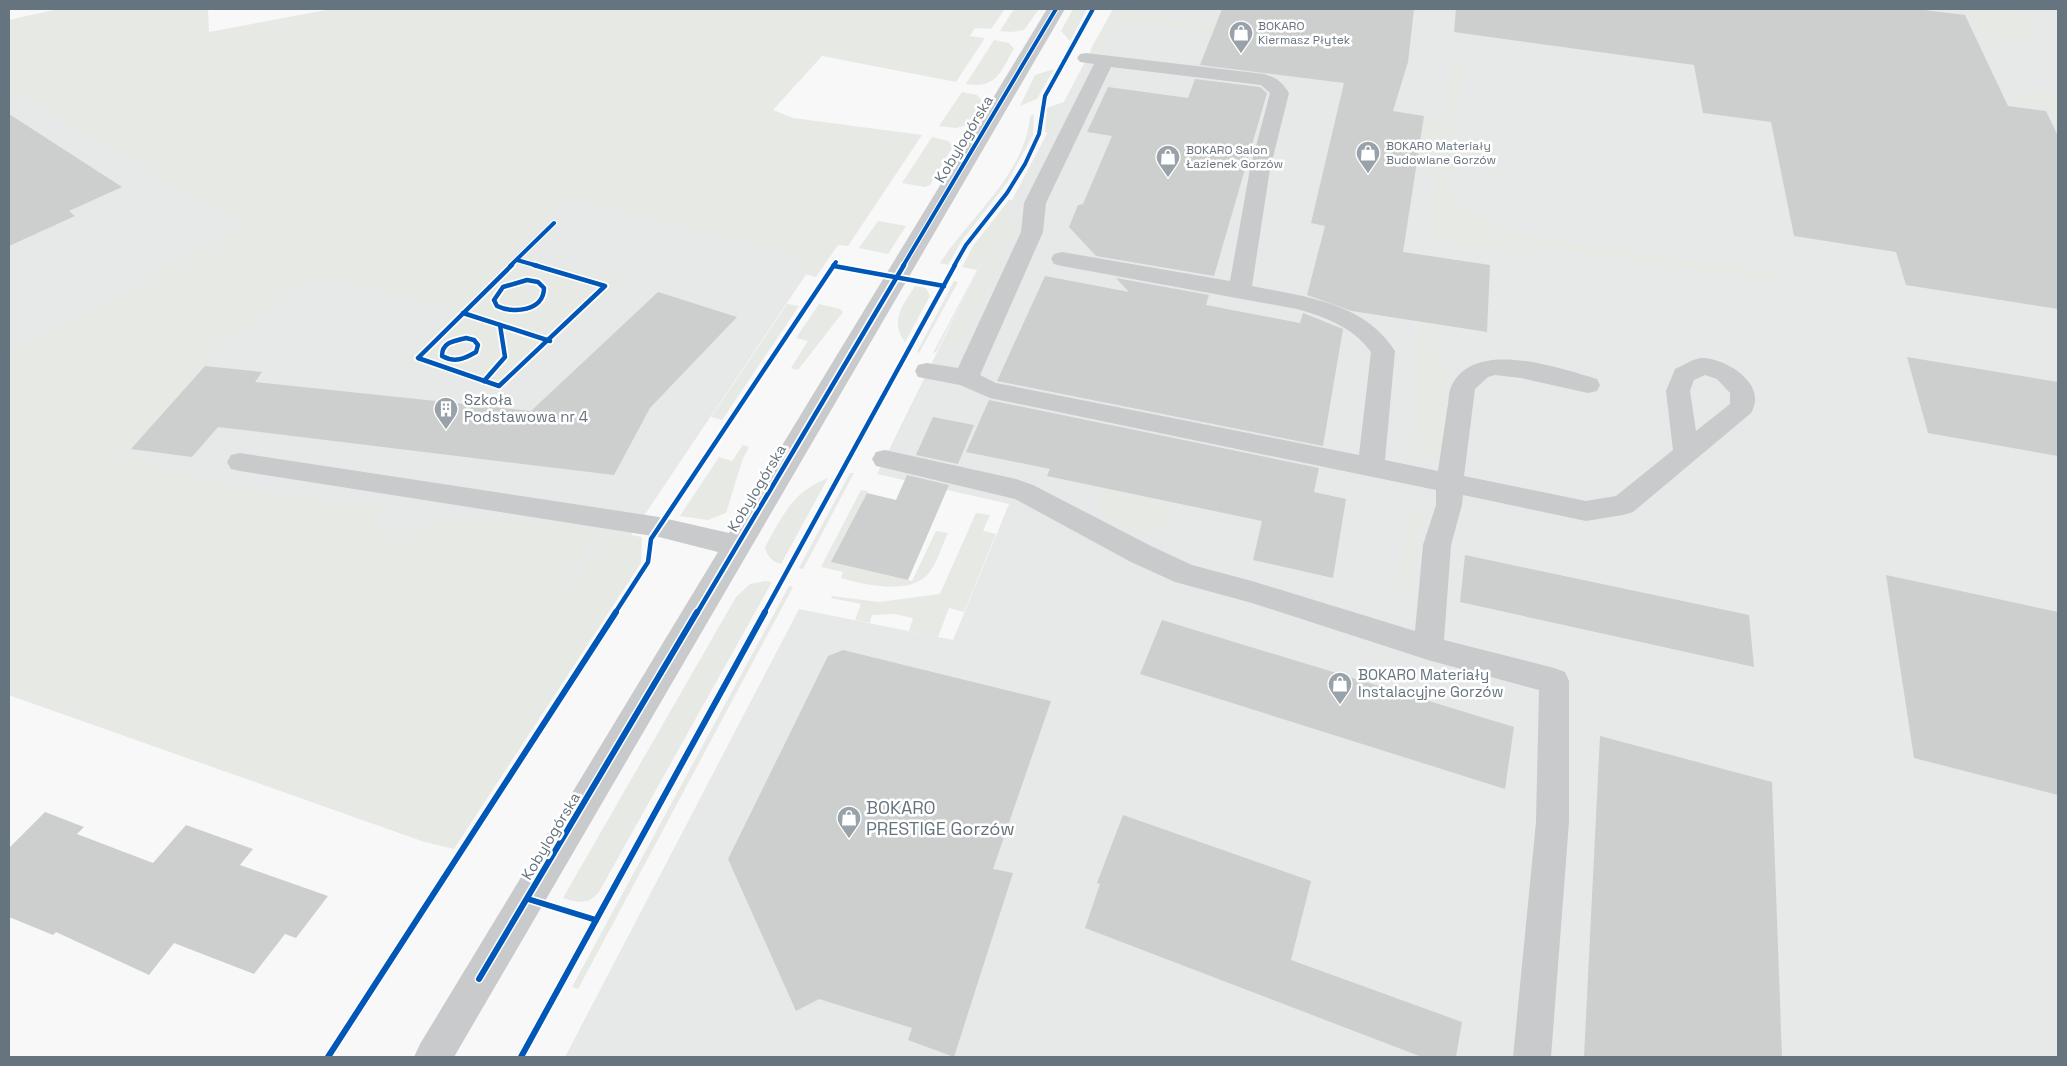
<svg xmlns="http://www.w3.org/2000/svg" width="2067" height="1066" font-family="'Space Grotesk',sans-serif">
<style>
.built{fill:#e7e8e8}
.green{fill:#e7e9e5}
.building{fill:#cdcfcf}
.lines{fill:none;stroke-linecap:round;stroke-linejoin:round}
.minor{fill:#c9cacb;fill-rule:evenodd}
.cycleway-far2-casing{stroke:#fff;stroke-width:6}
.cycleway-far1-casing{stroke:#fff;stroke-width:8}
.cycleway-casing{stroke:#fff;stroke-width:9}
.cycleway-far2{stroke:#0057b8;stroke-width:4}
.cycleway-far1{stroke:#0057b8;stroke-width:4.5}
.cycleway{stroke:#0057b8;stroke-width:6}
.labels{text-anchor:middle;stroke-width:5;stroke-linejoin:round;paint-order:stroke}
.far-poi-label{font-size:12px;fill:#66747f;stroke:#fff;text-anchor:start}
.street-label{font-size:15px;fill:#66747f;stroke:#fff}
.poi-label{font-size:15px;fill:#66747f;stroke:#fff;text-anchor:start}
.near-poi-label{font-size:18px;fill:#66747f;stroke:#fff;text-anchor:start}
</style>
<rect width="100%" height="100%" fill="#f8f8f8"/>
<!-- built -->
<g class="built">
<path d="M 1113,9 L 2058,9 L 2058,1057 L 565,1057 L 799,609 L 953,640 L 1009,504 L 877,474 L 1013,198 Z"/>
<path d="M 9,89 L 245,227 L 447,121 L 856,200 L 425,842 L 9,695 Z"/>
</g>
<!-- green -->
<g class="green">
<path d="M 58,9 L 208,9 L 209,32 L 331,9 L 1005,9 L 991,29 L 975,28 L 970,36 L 985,38 L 956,82 L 822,56 L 773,110 L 793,118 L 922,135 L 848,246 L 838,245 L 816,277 L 793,271 L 802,260 L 692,228 L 568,199 L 514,251 L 620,281 L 500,392 L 402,360 L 454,309 L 315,275 L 214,350 L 205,366 L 131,449 L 110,452 L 243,490 L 379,505 L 374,527 L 400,533 L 465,516 L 599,530 L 564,580 L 576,583 L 609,531 L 642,537 L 641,563 L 454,849 L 425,842 L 9,695 L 9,351 L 245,227 L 9,89 L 9,20 Z"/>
<path d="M 1014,9 L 1039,9 L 1024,30 L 1011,32 L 1000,31 Z"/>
<path d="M 1073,9 L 1087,9 L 1070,41 L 1061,31 Z"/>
<path d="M 1113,9 L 1129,9 L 1136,13 L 1180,20 L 1284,34 L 1281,44 L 1115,19 L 1099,51 L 1091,49 Z"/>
<path d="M 1944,9 L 1998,9 L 2030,14 L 2038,28 L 2029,40 L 1987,46 L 1972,12 Z"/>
<path d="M 994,40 L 1009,43 L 1014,49 C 1000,72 997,89 966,84 Z"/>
<path d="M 1454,57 L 1464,58 L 1447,186 C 1460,209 1482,220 1504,232 L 1800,277 L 1800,280 L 1781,276 L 1781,282 L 1531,246 L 1530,256 L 1427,240 L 1438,168 L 1416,164 L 1424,116 L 1445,119 Z"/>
<path d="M 1054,69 L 1037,99 L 1020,106 L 1035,75 Z"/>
<path d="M 2058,91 L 2058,124 L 2051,110 L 2013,105 L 2008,95 Z"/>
<path d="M 962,92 L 977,95 L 982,101 L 967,125 L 956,128 L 939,126 Z"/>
<path d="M 1064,102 L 1048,133 L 1045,132 L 1047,108 Z"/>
<path d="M 1034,114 L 1033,135 L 1007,183 L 963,239 L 948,265 L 940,263 C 969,218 1026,173 1030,116 Z"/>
<path d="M 932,137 L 948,141 L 953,146 L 930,185 L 925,187 L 902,183 Z"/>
<path d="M 1009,200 L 1013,200 L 936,352 L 933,353 L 977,270 L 962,267 L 973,246 Z"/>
<path d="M 1005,219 L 1020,221 L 957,344 L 941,350 Z"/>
<path d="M 878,221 L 906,226 L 888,254 L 859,248 Z"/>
<path d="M 954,281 L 958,282 L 919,353 L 917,352 Z"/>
<path d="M 915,286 L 926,288 L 930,296 L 905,342 C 889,321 903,305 915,286 Z"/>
<path d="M 787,304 L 799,306 L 722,420 L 711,417 Z"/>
<path d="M 819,304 L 840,309 L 843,312 L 798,370 L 791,368 L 808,341 L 796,338 Z"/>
<path d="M 1420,322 L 1438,324 L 1437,353 L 1447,381 L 1446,436 L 1439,454 L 1431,461 L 1409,461 Z"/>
<path d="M 743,445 L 749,447 L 743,458 L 726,513 L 708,520 L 680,516 L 719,457 L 732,461 Z"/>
<path d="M 850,473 L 854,473 L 803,569 L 799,568 Z"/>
<path d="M 828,478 L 781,564 C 772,562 767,556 765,547 C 783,515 793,491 828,478 Z"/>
<path d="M 1103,488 L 1174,503 L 1167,529 C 1139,540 1122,525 1098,512 Z"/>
<path d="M 861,490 L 868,491 L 832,562 L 912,581 L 936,531 L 948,533 C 941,547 935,572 921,580 C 900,593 862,584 841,578 L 843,572 L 821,567 Z"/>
<path d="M 1408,510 L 1421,513 L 1424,518 L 1411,582 L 1400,589 Z"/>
<path d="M 976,513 L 990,515 L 983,531 L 996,534 L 964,612 L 949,608 L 938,637 L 909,631 L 913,618 L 895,614 L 872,615 L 870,623 L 855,620 L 861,604 L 831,598 L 832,596 L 879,602 L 940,594 Z"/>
<path d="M 765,581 L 772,582 L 599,892 C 588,905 578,903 563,898 L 736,597 L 750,584 Z"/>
<path d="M 789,586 L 793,587 L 578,989 L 572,987 Z"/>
</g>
<!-- building -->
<g class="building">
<path d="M 1222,9 L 1414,9 L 1408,62 L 1393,111 L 1424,116 L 1403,252 L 1490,265 L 1487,332 L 1352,311 L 1307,295 L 1325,226 L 1311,223 L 1344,83 L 1200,65 Z"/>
<path d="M 1456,9 L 1916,9 L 1965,15 L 2008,106 L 2046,111 L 2058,136 L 2058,309 L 1906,285 L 1896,252 L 1794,236 L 1771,122 L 1703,113 L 1694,65 L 1454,32 Z"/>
<path d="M 1195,79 L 1260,87 L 1267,93 L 1214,276 L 1096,256 L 1069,227 L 1078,205 L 1083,204 L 1112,136 L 1087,132 L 1108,87 L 1188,98 Z"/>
<path d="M 9,114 L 122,187 L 69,211 L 75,216 L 9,246 Z"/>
<path d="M 1045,276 L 1129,292 L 1116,278 L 1209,295 L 1206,305 L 1300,323 L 1303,313 L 1343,329 L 1323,446 L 997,381 Z"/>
<path d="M 658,292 L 737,317 L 650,408 L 614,475 L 218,427 L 192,457 L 131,449 L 205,366 L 262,372 L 255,382 L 531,411 Z"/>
<path d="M 1907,357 L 2058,382 L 2058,456 L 1928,433 Z"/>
<path d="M 989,400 L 1319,468 L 1314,492 L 1346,499 L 1333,578 L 1253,560 L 1262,521 L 1047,476 L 1050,469 L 966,452 Z"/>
<path d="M 933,417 L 974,425 L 958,464 L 916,455 Z"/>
<path d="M 907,475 L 949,485 L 908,580 L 831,562 L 867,493 L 896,500 Z"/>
<path d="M 1465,555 L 1749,615 L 1754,667 L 1460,602 Z"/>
<path d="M 1886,575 L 2058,612 L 2058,795 L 1914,758 Z"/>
<path d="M 1162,620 L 1514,727 L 1505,789 L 1140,674 Z"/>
<path d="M 843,650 L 1051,701 L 993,869 L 1013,873 L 954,1057 L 908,1040 L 912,1028 L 819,999 L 796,1011 L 728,859 L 828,656 Z"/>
<path d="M 1600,736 L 1772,782 L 1782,1057 L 1584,1057 Z"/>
<path d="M 45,812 L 84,827 L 77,834 L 153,863 L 186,825 L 253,849 L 240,865 L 328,896 L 296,938 L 285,934 L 254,974 L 174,943 L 149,975 L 56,932 L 53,935 L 9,917 L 9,848 Z"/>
<path d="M 1123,815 L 1311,881 L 1291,960 L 1462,1022 L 1456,1057 L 1422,1057 L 1085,928 L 1100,884 L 1097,883 Z"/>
</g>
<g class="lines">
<!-- minor -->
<g class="minor">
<path d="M 1047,9 L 1065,9 L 454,1057 L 414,1057 L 420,1044 L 718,552 L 659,537 L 240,471 L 231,469 L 227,462 L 231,455 L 240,453 L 659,517 L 729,533 Z"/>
<path d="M 1086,53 L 1264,74 C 1277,78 1282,82 1289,93 L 1270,169 L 1252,286 C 1304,297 1364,302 1395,351 L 1385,460 L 1438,471 C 1441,451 1444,430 1447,410 C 1449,403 1448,394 1451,387 C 1473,337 1558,368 1597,379 L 1600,385 L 1597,391 L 1588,393 L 1521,378 L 1495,375 L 1488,377 L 1475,389 L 1464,476 L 1586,501 L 1616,496 L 1673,450 L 1666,391 L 1675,369 C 1684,365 1695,357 1704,358 C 1729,360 1768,385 1751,413 L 1633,512 L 1623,515 L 1586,521 L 1463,495 L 1462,505 L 1451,545 L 1444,640 L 1554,668 L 1565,672 L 1569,681 L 1569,822 L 1551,1057 L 1513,1057 L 1536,822 L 1539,690 L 1428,660 L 1252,603 L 1175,582 L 1131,562 L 1015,499 L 885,468 L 876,466 L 872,459 L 876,452 L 885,450 L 1016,479 L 1033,485 L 1151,546 L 1192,565 L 1252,581 L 1415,631 L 1423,545 L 1436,505 L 1436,490 L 990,398 L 960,385 L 918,377 L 915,371 L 918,365 L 927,363 L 958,368 L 1021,232 L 1024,203 L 1094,64 L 1080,62 L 1077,58 L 1080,54 ZM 1111,67 L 1261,85 L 1270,93 L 1250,169 L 1230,281 L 1062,252 L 1054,254 L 1051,259 L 1054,264 L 1062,266 L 1297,309 C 1325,317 1353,327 1371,352 L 1359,455 L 996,383 L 980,375 L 1043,232 L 1046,203 ZM 1705,375 L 1717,379 L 1730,393 L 1730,404 L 1696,431 L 1690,391 L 1694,380 Z"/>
</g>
<defs>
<g id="cycleway-far2">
<path d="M 517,260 L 538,266"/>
<path d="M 510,266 L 554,223"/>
<path d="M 833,266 L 836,262"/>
<path d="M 903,266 L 1056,9"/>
<path d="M 954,266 L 966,245 L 1007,193 L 1025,164 L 1039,134 L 1045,96 L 1093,9"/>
</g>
<g id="cycleway-far1">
<path d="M 512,265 L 418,358 L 499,386 L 605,286 L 534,265"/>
<path d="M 834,266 L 944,286"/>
<path d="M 527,280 L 538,282 L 544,288 C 544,311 513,314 497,306 L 494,300 L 503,287 Z"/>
<path d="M 463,313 L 550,341"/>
<path d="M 466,338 L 474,340 L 478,345 L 476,352 C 464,359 455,363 442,356 C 442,342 454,341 466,338 Z"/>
<path d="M 484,381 L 505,357 L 500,325"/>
<path d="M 615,613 L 648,562 L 651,539 L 834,265"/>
<path d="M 697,613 L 904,265"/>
<path d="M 764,613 L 955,265"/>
</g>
<g id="cycleway">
<path d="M 528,899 L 596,920"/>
<path d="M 479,979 L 697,612"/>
<path d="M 328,1057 L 616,612"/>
<path d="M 521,1057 L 765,612"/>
</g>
</defs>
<!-- cycleway-far2 casing -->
<use href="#cycleway-far2" class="cycleway-far2-casing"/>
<!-- cycleway-far1 casing -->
<use href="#cycleway-far1" class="cycleway-far1-casing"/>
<!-- cycleway casing -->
<use href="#cycleway" class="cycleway-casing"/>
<!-- cycleway-far2 -->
<use href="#cycleway-far2" class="cycleway-far2"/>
<!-- cycleway-far1 -->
<use href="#cycleway-far1" class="cycleway-far1"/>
<!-- cycleway -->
<use href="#cycleway" class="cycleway"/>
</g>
<!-- icons -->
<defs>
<symbol id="shop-pin" viewBox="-11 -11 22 30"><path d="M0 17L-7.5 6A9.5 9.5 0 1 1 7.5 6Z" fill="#99a2a9" stroke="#fff"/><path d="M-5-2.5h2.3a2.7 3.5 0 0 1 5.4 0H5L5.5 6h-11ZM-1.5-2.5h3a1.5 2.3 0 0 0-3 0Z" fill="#fff"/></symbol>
<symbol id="building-pin" viewBox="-11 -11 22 30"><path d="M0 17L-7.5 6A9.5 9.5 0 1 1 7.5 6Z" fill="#99a2a9" stroke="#fff"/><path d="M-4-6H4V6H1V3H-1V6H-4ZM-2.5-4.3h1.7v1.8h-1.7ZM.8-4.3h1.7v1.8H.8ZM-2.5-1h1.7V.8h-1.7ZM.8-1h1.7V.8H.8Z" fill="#fff"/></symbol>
</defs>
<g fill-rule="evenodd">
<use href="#shop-pin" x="1227" y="19" width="28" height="38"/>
<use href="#shop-pin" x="1354" y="139" width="28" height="38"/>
<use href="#shop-pin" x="1154" y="143" width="28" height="38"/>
<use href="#building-pin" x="432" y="395" width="28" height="38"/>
<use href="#shop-pin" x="1326" y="670" width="28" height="38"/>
<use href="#shop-pin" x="835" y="804" width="28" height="38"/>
</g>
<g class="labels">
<!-- far-poi labels -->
<g class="far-poi-label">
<text x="1258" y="30">BOKARO<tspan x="1258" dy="14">Kiermasz Płytek</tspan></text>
<text x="1386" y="150">BOKARO Materiały<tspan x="1386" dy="14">Budowlane Gorzów</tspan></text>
<text x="1186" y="154">BOKARO Salon<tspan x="1186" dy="14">Łazienek Gorzów</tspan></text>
</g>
<!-- street labels -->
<g class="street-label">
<text transform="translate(964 139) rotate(-59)" y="5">Kobylogórska</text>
<text transform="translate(757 488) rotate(-59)" y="5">Kobylogórska</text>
<text transform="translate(551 836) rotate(-59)" y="5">Kobylogórska</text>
</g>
<!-- poi labels -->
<g class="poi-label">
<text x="464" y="405">Szkoła<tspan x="464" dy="17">Podstawowa nr 4</tspan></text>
<text x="1358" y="680">BOKARO Materiały<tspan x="1358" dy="17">Instalacyjne Gorzów</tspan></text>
</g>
<!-- near-poi labels -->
<g class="near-poi-label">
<text x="866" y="814">BOKARO<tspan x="866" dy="21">PRESTIGE Gorzów</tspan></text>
</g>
</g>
<!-- border -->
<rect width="2067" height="1066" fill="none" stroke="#66747f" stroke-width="20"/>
</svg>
